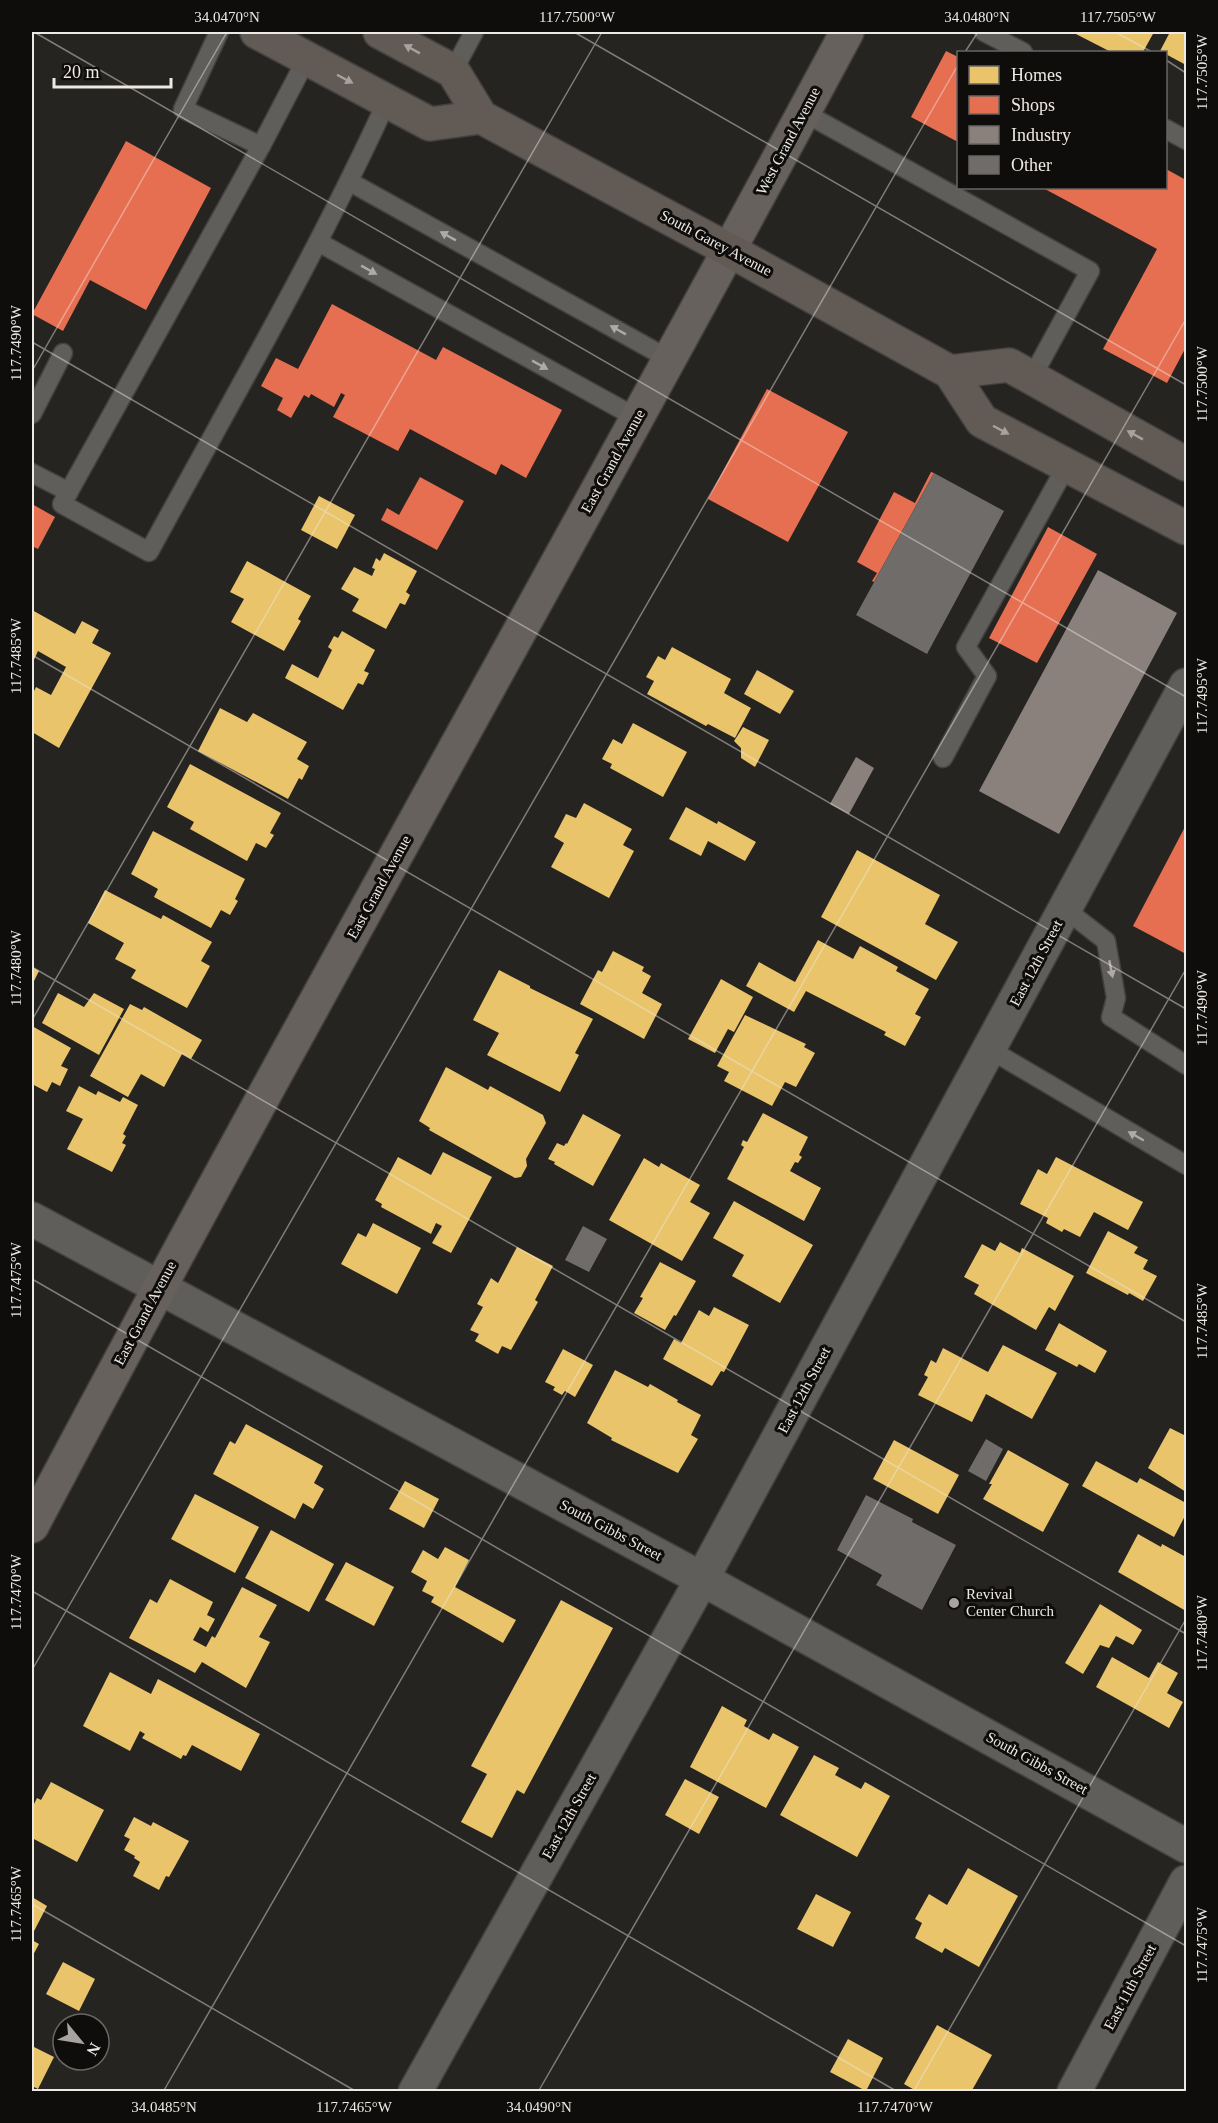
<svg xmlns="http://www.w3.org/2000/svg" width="1218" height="2123" font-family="Georgia,serif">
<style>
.homes{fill:#e9c46a}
.shops{fill:#e76f51}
.industry{fill:#8a817c}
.building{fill:#6f6c6a}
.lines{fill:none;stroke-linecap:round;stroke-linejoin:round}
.lane-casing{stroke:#43413f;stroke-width:21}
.street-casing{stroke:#43413f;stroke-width:36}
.secondary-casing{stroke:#43413f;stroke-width:36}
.primary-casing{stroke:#43413f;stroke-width:36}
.lane{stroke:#605e5b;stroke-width:18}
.street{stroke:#605e5b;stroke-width:33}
.secondary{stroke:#66615d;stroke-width:33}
.primary{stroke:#625b55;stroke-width:33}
.oneway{fill:#a8a29d}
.oneway2{fill:#aeaaa7}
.ticks{fill:none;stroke:#ede9e5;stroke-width:1.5;stroke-opacity:0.45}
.poi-dot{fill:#a7a4a0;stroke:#0f0d0b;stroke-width:2}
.labels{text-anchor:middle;stroke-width:6;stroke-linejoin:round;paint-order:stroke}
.street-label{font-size:15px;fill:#ede9e5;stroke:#0f0d0b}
.poi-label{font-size:15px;fill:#ede9e5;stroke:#0f0d0b;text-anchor:start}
.neatline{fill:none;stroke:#ede9e5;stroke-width:2}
.ticks-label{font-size:15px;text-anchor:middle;fill:#ede9e5}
</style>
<rect width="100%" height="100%" fill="#262421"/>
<!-- homes -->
<g class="homes">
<path d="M 1072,32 L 1154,32 L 1143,52 L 1111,52 Z"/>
<path d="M 1170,32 L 1186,32 L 1186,65 L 1160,51 Z"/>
<path d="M 319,496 L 355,515 L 337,549 L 301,530 Z"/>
<path d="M 384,553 L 417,571 L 406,592 L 410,595 L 405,605 L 400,603 L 386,629 L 352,611 L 359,599 L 341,589 L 354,567 L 372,576 L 375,569 L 372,568 L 376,558 L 380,561 Z"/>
<path d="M 247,561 L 311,596 L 298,619 L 301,621 L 284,651 L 231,622 L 244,599 L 230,592 Z"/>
<path d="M 32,610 L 75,634 L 82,621 L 99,630 L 92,643 L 111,653 L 59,748 L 32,732 L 32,695 L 36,687 L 51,695 L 66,667 L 38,651 L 32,664 Z"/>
<path d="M 342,631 L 375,650 L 364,671 L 369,673 L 363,685 L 358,683 L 343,710 L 285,678 L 292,664 L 318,678 L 332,650 L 328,647 L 334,636 L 338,638 Z"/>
<path d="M 672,647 L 731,679 L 724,693 L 751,708 L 735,738 L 708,724 L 706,726 L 647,694 L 654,681 L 646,677 L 658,656 L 665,660 Z"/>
<path d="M 757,670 L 794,691 L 780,714 L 744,694 Z"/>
<path d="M 220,708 L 247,722 L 253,713 L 307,742 L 297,759 L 309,766 L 302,780 L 299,778 L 288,799 L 198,751 Z"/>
<path d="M 633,723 L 687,752 L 663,797 L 610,768 L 612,764 L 602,759 L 613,739 L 622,744 Z"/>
<path d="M 743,727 L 769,740 L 755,767 L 741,758 L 741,748 L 734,741 Z"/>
<path d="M 190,764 L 281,813 L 270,833 L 274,835 L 266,848 L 256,843 L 247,861 L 190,829 L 194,822 L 167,807 Z"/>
<path d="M 584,803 L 632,829 L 623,845 L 634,851 L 609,898 L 551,867 L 564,843 L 554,837 L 566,814 L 576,818 Z"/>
<path d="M 686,807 L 717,824 L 718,821 L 756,842 L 745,861 L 708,841 L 701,856 L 669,839 Z"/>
<path d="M 153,831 L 245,879 L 235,899 L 238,901 L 230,915 L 221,910 L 211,928 L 154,897 L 158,889 L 131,874 Z"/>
<path d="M 857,850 L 940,895 L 925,924 L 958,942 L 936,980 L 821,917 Z"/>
<path d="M 105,890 L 161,919 L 163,915 L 212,942 L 201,961 L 210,966 L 187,1008 L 131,978 L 136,970 L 115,959 L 124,943 L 88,923 Z"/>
<path d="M 818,940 L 853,959 L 860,946 L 898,967 L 896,971 L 929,989 L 915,1014 L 921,1017 L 905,1046 L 884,1035 L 886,1032 L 806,991 L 794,1012 L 746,986 L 759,962 L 795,982 Z"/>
<path d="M 613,951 L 644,967 L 642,971 L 651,976 L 642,993 L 662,1004 L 644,1039 L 580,1004 L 598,970 L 602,972 Z"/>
<path d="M 32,967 L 39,971 L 32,985 Z"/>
<path d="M 499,970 L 530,986 L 530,988 L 593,1019 L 575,1053 L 579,1055 L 560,1092 L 487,1055 L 499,1033 L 473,1020 Z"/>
<path d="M 721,979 L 753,997 L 734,1032 L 728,1029 L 715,1053 L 688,1039 Z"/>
<path d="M 58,993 L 84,1007 L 94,993 L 124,1009 L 99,1055 L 42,1023 Z"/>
<path d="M 130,1004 L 142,1010 L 144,1007 L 202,1040 L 191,1059 L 182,1054 L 164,1087 L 141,1074 L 128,1097 L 90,1076 Z"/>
<path d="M 745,1015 L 806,1044 L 804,1047 L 815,1053 L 796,1087 L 785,1082 L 772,1106 L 724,1081 L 729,1072 L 717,1066 Z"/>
<path d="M 32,1026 L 71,1048 L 61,1066 L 68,1069 L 60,1086 L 52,1082 L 47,1092 L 32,1084 Z"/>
<path d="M 446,1067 L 488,1090 L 490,1086 L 543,1115 L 546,1123 L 526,1159 L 527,1166 L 521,1177 L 515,1178 L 429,1130 L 430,1128 L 419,1121 Z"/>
<path d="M 79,1086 L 96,1095 L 98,1091 L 120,1102 L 123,1097 L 138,1105 L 123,1134 L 126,1136 L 122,1143 L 126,1145 L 112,1172 L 67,1149 L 83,1119 L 66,1111 Z"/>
<path d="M 763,1113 L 808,1137 L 799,1155 L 802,1157 L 798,1163 L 795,1162 L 790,1171 L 821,1188 L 804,1221 L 727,1179 L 744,1147 L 741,1145 L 743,1140 L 747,1142 Z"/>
<path d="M 583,1114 L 621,1135 L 593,1186 L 554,1164 L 555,1162 L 548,1159 L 557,1143 L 564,1146 L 566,1143 L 567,1144 Z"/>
<path d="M 443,1152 L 492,1177 L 451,1253 L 432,1243 L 442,1226 L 436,1223 L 431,1234 L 381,1207 L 382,1204 L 375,1200 L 398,1157 L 431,1175 Z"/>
<path d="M 1056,1157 L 1143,1202 L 1128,1230 L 1094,1212 L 1080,1237 L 1064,1229 L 1062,1232 L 1046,1223 L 1048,1218 L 1020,1204 L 1038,1169 L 1047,1174 Z"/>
<path d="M 644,1158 L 659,1167 L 661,1163 L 700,1185 L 690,1202 L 710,1213 L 682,1261 L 609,1220 Z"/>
<path d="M 734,1201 L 813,1245 L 780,1303 L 732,1276 L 744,1255 L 713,1238 Z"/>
<path d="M 373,1223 L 421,1248 L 397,1294 L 341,1264 L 358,1233 L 366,1237 Z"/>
<path d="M 1108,1231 L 1138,1247 L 1134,1253 L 1148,1260 L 1143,1269 L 1157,1276 L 1143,1301 L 1129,1293 L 1128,1295 L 1086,1273 Z"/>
<path d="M 1000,1242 L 1020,1253 L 1022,1248 L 1074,1276 L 1055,1311 L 1049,1307 L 1036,1330 L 974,1294 L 979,1285 L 964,1277 L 982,1244 L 995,1251 Z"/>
<path d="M 517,1247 L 553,1266 L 535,1300 L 538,1302 L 511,1350 L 502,1346 L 498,1354 L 475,1341 L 479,1334 L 470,1330 L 483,1307 L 477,1304 L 491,1278 L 498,1283 Z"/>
<path d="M 660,1262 L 696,1281 L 676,1316 L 674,1315 L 665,1330 L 634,1313 L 643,1298 L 640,1297 Z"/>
<path d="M 714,1307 L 749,1325 L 724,1372 L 721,1371 L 712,1386 L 663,1359 L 674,1339 L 681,1343 L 699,1310 L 709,1316 Z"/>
<path d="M 1059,1323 L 1107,1351 L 1095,1373 L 1079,1364 L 1077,1367 L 1045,1350 Z"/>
<path d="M 1003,1345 L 1057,1373 L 1032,1419 L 986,1394 L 972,1422 L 918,1395 L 928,1377 L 924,1375 L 931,1360 L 936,1363 L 943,1348 L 988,1372 Z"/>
<path d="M 563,1349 L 593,1365 L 575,1397 L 565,1391 L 562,1395 L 553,1390 L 555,1387 L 545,1382 Z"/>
<path d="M 615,1370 L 648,1387 L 650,1384 L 678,1400 L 677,1402 L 701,1415 L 691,1435 L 698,1439 L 678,1473 L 611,1440 L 612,1438 L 587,1423 Z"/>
<path d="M 246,1424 L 323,1466 L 314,1483 L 324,1489 L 313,1509 L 303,1503 L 295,1519 L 213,1474 L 230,1441 L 235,1444 Z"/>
<path d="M 1170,1428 L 1186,1436 L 1186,1492 L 1148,1468 Z"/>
<path d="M 894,1440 L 959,1475 L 938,1514 L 873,1479 Z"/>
<path d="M 1008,1450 L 1069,1484 L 1043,1532 L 983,1499 L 992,1484 L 989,1484 Z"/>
<path d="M 1096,1461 L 1137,1483 L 1140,1478 L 1186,1503 L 1186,1514 L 1174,1537 L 1082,1486 Z"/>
<path d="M 405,1481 L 439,1499 L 424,1528 L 389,1509 Z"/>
<path d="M 195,1494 L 259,1527 L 235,1573 L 171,1539 Z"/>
<path d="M 271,1530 L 334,1564 L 309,1612 L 245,1578 Z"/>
<path d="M 1138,1534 L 1161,1547 L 1162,1544 L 1186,1557 L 1186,1611 L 1118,1572 Z"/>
<path d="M 445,1547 L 469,1560 L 455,1587 L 516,1620 L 503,1643 L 431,1602 L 434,1597 L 422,1591 L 427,1581 L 411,1572 L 423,1550 L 438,1559 Z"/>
<path d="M 346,1562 L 394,1587 L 374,1626 L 325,1600 Z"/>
<path d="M 170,1579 L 213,1602 L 207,1615 L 215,1619 L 208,1632 L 200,1627 L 193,1640 L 206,1647 L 212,1636 L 215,1638 L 242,1587 L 277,1605 L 259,1637 L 270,1642 L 246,1688 L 202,1662 L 195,1673 L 129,1638 L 150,1599 L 157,1603 Z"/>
<path d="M 561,1600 L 613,1628 L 524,1794 L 517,1790 L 492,1838 L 461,1822 L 487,1774 L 471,1766 Z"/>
<path d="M 1100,1604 L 1142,1630 L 1133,1645 L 1116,1636 L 1109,1648 L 1100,1645 L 1083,1674 L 1065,1663 Z"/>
<path d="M 1112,1657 L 1149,1678 L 1158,1662 L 1178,1673 L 1167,1693 L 1183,1702 L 1169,1728 L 1096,1687 Z"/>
<path d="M 110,1672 L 151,1694 L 158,1679 L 260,1734 L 241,1771 L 192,1745 L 186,1756 L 183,1755 L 181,1759 L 142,1738 L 145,1734 L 140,1731 L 130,1751 L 83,1726 Z"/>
<path d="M 722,1706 L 747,1720 L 744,1726 L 769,1740 L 773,1733 L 799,1747 L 766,1808 L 690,1767 Z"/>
<path d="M 814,1755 L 839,1768 L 835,1775 L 861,1789 L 865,1782 L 890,1796 L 857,1857 L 780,1815 Z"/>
<path d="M 685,1779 L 719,1797 L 699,1834 L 665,1815 Z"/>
<path d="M 51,1782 L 104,1810 L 77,1862 L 32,1838 L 32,1808 L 37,1798 L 41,1800 Z"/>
<path d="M 134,1817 L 151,1826 L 153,1822 L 189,1841 L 169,1877 L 166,1876 L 159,1890 L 133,1876 L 140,1862 L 134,1858 L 135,1856 L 124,1850 L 130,1839 L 124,1836 Z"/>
<path d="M 968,1868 L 1018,1896 L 979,1967 L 945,1948 L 942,1953 L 915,1938 L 922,1923 L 915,1919 L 929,1894 L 947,1905 Z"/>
<path d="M 816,1894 L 851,1912 L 833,1947 L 797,1929 Z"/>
<path d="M 32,1897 L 47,1906 L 32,1935 Z"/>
<path d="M 32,1940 L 39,1944 L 32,1957 Z"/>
<path d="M 63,1962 L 95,1979 L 79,2011 L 46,1994 Z"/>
<path d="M 937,2025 L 992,2055 L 971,2092 L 918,2092 L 904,2084 Z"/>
<path d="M 848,2039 L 883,2058 L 866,2091 L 830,2072 Z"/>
<path d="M 32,2046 L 54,2057 L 38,2089 L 32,2086 Z"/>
</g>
<!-- shops -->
<g class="shops">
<path d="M 946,51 L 958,57 L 958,142 L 911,117 Z"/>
<path d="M 126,141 L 211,188 L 146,310 L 90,280 L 63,331 L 32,314 Z"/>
<path d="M 1166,169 L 1186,180 L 1186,347 L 1167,383 L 1103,349 L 1157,249 L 1043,188 L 1166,188 Z"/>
<path d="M 332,304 L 436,360 L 443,347 L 562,410 L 526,478 L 501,464 L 496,475 L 410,429 L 398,451 L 333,417 L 345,395 L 341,393 L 334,407 L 311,394 L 309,398 L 304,395 L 291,418 L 277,410 L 283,398 L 261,386 L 276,358 L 298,369 Z"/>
<path d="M 767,389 L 848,432 L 788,542 L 708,499 Z"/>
<path d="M 931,472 L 934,473 L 874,582 L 872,581 L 877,573 L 857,562 L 894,492 L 915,503 Z"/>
<path d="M 420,477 L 464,501 L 437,550 L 381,520 L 387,508 L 399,515 Z"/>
<path d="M 32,504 L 55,517 L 38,549 L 32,546 Z"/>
<path d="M 1048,527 L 1097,554 L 1037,663 L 989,638 Z"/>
<path d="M 1186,825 L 1186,954 L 1133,926 Z"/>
</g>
<!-- industry -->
<g class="industry">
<path d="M 1098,570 L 1177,613 L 1059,834 L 979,791 Z"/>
<path d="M 856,757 L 874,768 L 849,814 L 830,804 Z"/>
</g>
<!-- building -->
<g class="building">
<path d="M 934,473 L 1004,511 L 927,654 L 856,615 Z"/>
<path d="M 583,1226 L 607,1239 L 589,1272 L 565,1260 Z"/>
<path d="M 986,1439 L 1003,1449 L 986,1481 L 968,1471 Z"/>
<path d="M 866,1495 L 913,1519 L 912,1522 L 956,1545 L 922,1610 L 876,1585 L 882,1575 L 837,1550 Z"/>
</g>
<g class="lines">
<defs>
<g id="lane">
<path d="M 219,32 L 183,109 L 261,146 L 62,504 L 149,552 C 230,403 316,256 387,101"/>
<path d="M 984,32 L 1023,52"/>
<path d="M 453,71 L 474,32"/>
<path d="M 803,112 L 1090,271 L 1032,377"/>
<path d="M 1166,129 L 1186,140"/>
<path d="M 261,146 L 307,58"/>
<path d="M 350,182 L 669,359"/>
<path d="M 318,242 L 637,418"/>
<path d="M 32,414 L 63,353"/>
<path d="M 32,473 L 69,492"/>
<path d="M 943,758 L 987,676 L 966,647 L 1067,465"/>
<path d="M 1065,909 L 1106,941 L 1116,998 L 1111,1017 L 1186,1065"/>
<path d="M 989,1049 L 1186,1165"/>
</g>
<g id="street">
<path d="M 32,1219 L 702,1579 L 1186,1846"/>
<path d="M 415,2092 L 702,1579 L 1186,685"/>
<path d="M 1074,2092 L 1186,1882"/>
</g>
<path id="secondary" d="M 32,1526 C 297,1025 579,532 847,32"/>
<g id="primary">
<path d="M 257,32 L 430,124 L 481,117"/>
<path d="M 380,32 L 453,71 L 481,117 L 729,250 L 950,372 L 982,421 L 1186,528"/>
<path d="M 950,372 L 1009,365 L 1186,464"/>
</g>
</defs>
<!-- lane casing -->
<use href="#lane" class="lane-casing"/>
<!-- street casing -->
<use href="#street" class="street-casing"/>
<!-- secondary casing -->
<use href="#secondary" class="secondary-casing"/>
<!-- primary casing -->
<use href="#primary" class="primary-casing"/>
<!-- lane -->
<use href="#lane" class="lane"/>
<!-- street -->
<use href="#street" class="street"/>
<!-- secondary -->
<use href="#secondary" class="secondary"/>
<!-- primary -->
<use href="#primary" class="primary"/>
</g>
<!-- one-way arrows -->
<defs><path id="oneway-solid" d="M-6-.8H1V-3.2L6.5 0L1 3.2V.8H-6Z" transform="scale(1.5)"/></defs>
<g class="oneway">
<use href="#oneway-solid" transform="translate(412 49) rotate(-151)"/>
<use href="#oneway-solid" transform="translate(345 79) rotate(28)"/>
<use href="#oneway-solid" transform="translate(1001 430) rotate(28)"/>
<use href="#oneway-solid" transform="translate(1135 435) rotate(-151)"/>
</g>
<g class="oneway2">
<use href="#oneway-solid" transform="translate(448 236) rotate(-151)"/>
<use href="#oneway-solid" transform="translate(369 270) rotate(29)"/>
<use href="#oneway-solid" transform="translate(618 330) rotate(-151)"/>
<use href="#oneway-solid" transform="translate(540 365) rotate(29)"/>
<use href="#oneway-solid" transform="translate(1111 969) rotate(79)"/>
<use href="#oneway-solid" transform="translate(1136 1136) rotate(-150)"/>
</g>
<!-- ticks -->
<path class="ticks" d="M 34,32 L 1186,697M 574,32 L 1186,385M 1115,32 L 1152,52M 965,52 L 978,32M 1166,60 L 1186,73M 32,342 L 1186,1009M 32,371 L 227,32M 32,655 L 1186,1322M 32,967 L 1186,1634M 32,1020 L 602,32M 32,1279 L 1186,1946M 32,1591 L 898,2092M 32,1670 L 958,65M 32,1904 L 357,2092M 163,2092 L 1186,319M 538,2092 L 1186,969M 913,2092 L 1186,1619"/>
<!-- markers -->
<circle class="poi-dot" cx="954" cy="1603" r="6"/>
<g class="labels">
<!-- street labels -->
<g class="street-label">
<text transform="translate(788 141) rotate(-62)" y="5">West Grand Avenue</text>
<text transform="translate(716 243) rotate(28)" y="5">South Garey Avenue</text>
<text transform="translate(613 461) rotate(-61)" y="5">East Grand Avenue</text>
<text transform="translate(379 887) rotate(-61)" y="5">East Grand Avenue</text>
<text transform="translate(1036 963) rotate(-62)" y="5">East 12th Street</text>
<text transform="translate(145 1313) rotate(-62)" y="5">East Grand Avenue</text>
<text transform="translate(804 1390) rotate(-62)" y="5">East 12th Street</text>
<text transform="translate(611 1530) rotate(28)" y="5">South Gibbs Street</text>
<text transform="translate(1037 1763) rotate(29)" y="5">South Gibbs Street</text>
<text transform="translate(569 1816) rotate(-61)" y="5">East 12th Street</text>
<text transform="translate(1130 1987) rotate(-62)" y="5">East 11th Street</text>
</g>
<!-- poi labels -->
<g class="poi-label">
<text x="966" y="1599">Revival<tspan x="966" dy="17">Center Church</tspan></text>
</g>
</g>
<!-- border -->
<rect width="1218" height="2123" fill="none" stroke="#0f0d0b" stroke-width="66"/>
<!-- legend -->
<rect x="957" y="51" width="210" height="138" fill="#0f0d0b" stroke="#686562" stroke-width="1.5"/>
<rect x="969" y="66" width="30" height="18" fill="#e9c46a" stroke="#686562" stroke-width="1.5"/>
<text x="1011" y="81" font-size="18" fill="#ede9e5">Homes</text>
<rect x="969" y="96" width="30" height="18" fill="#e76f51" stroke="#686562" stroke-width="1.5"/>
<text x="1011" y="111" font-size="18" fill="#ede9e5">Shops</text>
<rect x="969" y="126" width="30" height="18" fill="#8a817c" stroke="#686562" stroke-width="1.5"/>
<text x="1011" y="141" font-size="18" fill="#ede9e5">Industry</text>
<rect x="969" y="156" width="30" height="18" fill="#6f6c6a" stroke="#686562" stroke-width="1.5"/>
<text x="1011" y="171" font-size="18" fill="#ede9e5">Other</text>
<!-- north arrow -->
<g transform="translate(81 2042) rotate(120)"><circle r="28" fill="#0f0d0b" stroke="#686562" stroke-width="1.5"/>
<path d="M0-4.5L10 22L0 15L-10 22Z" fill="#a7a4a0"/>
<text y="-9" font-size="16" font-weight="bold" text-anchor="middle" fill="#ede9e5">N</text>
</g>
<!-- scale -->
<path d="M54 78v9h117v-9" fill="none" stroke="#ede9e5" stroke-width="3"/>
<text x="63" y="78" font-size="18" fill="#ede9e5" stroke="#0f0d0b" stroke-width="4.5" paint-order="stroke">20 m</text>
<rect x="33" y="33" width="1152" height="2057" class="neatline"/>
<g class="ticks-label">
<text x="227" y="22">34.0470°N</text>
<text x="577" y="22">117.7500°W</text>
<text x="977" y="22">34.0480°N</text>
<text x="1118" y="22">117.7505°W</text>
<text transform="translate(1202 72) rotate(-90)" y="5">117.7505°W</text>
<text transform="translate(16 343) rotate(-90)" y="5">117.7490°W</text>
<text transform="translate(1202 384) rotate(-90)" y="5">117.7500°W</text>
<text transform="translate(16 656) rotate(-90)" y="5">117.7485°W</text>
<text transform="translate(1202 696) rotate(-90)" y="5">117.7495°W</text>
<text transform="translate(16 968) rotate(-90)" y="5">117.7480°W</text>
<text transform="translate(1202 1008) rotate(-90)" y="5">117.7490°W</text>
<text transform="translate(16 1280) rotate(-90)" y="5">117.7475°W</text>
<text transform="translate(1202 1321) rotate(-90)" y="5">117.7485°W</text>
<text transform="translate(16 1592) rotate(-90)" y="5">117.7470°W</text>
<text transform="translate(1202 1633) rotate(-90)" y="5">117.7480°W</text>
<text transform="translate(16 1904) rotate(-90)" y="5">117.7465°W</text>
<text transform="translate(1202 1945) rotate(-90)" y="5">117.7475°W</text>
<text x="164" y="2112">34.0485°N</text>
<text x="354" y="2112">117.7465°W</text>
<text x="539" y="2112">34.0490°N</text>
<text x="895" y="2112">117.7470°W</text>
</g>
</svg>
